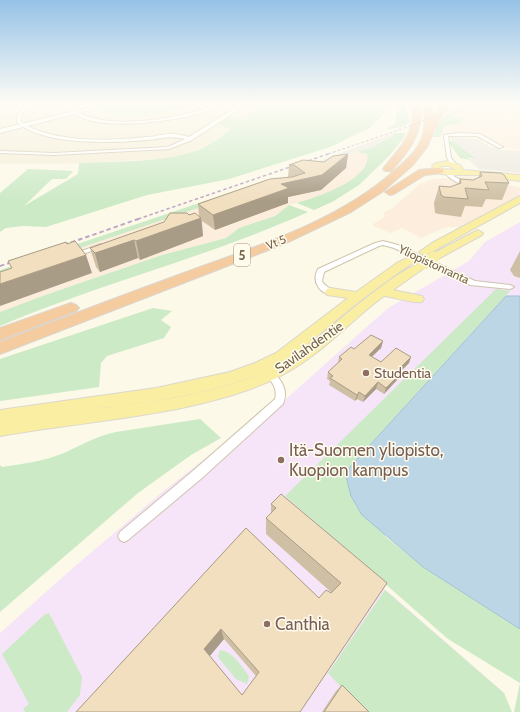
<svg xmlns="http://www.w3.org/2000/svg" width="520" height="712" font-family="Cabin,sans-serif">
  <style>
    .residential { fill: #f4edd6 }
    .commercial { fill: #fceddc }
    .industrial { fill: #ede9e1 }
    .education { fill: #f6e4f9 }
    .green { fill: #cceac6 }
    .water { fill: #bcd6e6; stroke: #a2c2d7 }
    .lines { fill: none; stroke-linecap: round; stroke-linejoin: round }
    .minor-casing { stroke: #cec4ae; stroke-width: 2 }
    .tertiary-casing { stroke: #cec4ae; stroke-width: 2 }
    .primary-casing { stroke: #dbd7d0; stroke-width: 2 }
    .motorway-casing { stroke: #dbd7d0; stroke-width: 2 }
    .minor { fill: #fff; fill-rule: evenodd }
    .tertiary { fill: #fff; fill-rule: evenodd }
    .primary { fill: #f9eea2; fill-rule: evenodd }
    .motorway { fill: #f5cba0; fill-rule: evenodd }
    .rail-far2 { stroke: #bfa5c6; stroke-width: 1; stroke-dasharray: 3 2; stroke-linecap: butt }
    .rail-far1 { stroke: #bfa5c6; stroke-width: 1.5; stroke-dasharray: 3.5 2.5; stroke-linecap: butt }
    .rail { stroke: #bfa5c6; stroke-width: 2; stroke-dasharray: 4.5 3; stroke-linecap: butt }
    .primary-bridge-casing { stroke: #dbd7d0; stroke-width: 12; stroke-linecap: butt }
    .primary-bridge { stroke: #f9eea2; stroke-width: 11 }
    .wall { fill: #cfc0a5; fill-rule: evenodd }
    .shaded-wall { fill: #a99c86 }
    .building { fill: #f1dfc0; stroke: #a99c86; fill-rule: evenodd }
    .education-dot { fill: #8d6e63; stroke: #fffcee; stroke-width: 1.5 }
    .labels { text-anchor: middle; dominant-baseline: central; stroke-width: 3; stroke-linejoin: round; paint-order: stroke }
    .far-street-label { font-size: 12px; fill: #76654c; stroke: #fffcee }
    .shield { fill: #fffcee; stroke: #9f927d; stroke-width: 1 }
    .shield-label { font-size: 13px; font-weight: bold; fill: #76654c }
    .street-label { font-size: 14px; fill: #76654c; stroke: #fffcee }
    .education-label { font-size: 14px; fill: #785e54; stroke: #fffcee; text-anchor: start }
    .near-education-label { font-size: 17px; fill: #785e54; stroke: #fffcee; text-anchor: start }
  </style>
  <rect width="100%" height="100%" fill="#fcf9e8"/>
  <path class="residential" d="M 0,103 L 26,103 L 16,117 L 18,124 L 0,129 Z
    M 30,103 L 70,103 L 69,108 L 72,111 L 22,123 L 21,117 Z
    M 202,103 L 222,103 L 180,116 L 148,121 L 109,121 L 89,117 L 80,113 L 98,109 L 115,113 L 146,115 L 176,110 Z
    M 227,103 L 242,103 L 188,138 L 129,139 L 72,137 L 42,133 L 27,127 L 76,114 L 103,122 L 149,122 L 207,110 Z
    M 248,103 L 265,103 L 244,120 L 228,118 Z
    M 217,125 L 220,125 L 231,129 L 206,146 L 178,156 L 159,159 L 59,164 L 0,164 L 0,154 L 56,156 L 166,149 L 186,143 Z
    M 23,128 L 36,134 L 68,139 L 138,140 L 155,139 L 171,136 L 176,136 L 185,140 L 174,144 L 156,148 L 62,153 L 0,151 L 0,133 Z"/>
  <path class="commercial" d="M 479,103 L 520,103 L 520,150 L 499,147 L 478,137 L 441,134 L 444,127 L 461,123 L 462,118 L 453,117 L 453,116 Z
    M 357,152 L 367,154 L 368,158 L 367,163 L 358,175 L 337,188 L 319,197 L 289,205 L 275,216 L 239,228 L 226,238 L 162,255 L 48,294 L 0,312 L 0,275 Z
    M 472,176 L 480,177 L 496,182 L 517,187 L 520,188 L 519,196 L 508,203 L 460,227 L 447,227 L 421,238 L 402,228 L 390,233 L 372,225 L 384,217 L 384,212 L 391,209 L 420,184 L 433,179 Z"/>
  <path class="industrial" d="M 394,133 L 393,136 L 378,144 L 376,146 L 322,163 L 322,160 Z
    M 451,137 L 477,139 L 490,147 L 503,150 L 520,151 L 520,173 L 479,169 L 468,159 L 474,158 L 452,140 Z"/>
  <path class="education" d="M 520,222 L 520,296 L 506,296 L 350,467 L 340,550 L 504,693 L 496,712 L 0,712 L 0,633 L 74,567 L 160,494 L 221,446 L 228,451 L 379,316 L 390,307 L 469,261 L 485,242 Z"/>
  <path class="green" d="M 94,103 L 202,103 C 190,107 178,110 166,112 C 153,115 98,119 94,103 Z
    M 265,103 L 381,103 L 386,111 L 369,129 L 356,134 L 333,146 L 229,179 L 147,195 L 46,227 L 23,226 L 6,228 L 0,232 L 0,193 L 28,169 L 73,171 L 66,179 L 52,179 L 24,206 L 78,174 L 79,163 C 116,161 160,163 195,151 C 208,147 220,137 231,129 L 220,125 L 220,122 L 228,118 L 244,120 Z
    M 394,103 L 404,103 L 410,122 L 402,127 L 385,130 L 395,124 L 397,109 Z
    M 473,103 L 479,103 L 453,115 L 453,117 L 464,119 L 461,123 L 444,126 L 440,137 L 431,137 L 435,134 L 440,118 Z
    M 394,133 L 405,133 L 405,136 L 389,156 L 359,185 L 332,202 L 314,210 L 297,203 C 315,198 373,179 367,154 L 357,152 L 376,146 L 378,144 L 393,136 Z
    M 452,140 L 475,158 L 468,158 L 469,160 L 460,158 L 449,143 Z
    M 235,191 L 201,207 L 0,275 L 0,270 Z
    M 289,205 L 308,212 C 208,257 101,283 0,326 L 0,312 L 48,294 L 162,255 L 226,238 L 239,228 L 275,216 Z
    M 496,289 L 510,291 L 350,467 L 386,537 L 423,567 L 520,629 L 520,712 L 514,712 L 520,683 L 448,639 L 285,496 Z
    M 153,308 L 172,311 L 161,320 L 171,327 L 164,338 L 107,356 L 101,363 L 99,387 L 0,401 L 0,359 Z
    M 200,419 L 221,438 L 191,455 L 138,493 L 0,612 L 0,465 L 2,467 C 23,464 44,461 64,453 C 81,445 97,436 116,432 Z
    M 385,590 L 504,693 L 512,712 L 364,712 L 328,673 Z
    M 49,613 L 82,677 L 80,695 L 67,712 L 25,712 L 23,709 L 29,704 L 2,654 L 44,615 Z
    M 220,650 C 234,652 241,666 249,676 L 247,684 L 236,679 L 218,657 Z"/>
  <path class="water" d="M 506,296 L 520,296 L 520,629 L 423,567 L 362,515 L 351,496 L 346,476 L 350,467 Z"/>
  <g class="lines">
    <defs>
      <path id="minor" d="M 26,103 L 30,103 L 21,116 L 21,122 C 52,143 110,141 147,137 C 156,137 165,133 174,134 C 179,134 184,136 189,137 L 242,103 L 246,103 L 232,114 L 192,140 L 169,149 L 54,155 L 0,153 L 0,151 L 54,153 L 168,147 L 185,139 C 169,135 162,139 146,140 C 112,143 43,146 17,122 L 17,116 Z
        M 70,103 L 74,103 L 77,112 C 114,132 184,117 222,103 L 226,103 C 198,120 115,130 85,119 C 81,118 77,115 74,113 Z
        M 459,133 L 480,134 L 503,147 L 499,148 L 477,136 L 448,136 L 451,158 L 457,165 L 452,166 L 447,158 L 444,135 Z
        M 446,172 L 450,172 L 455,177 L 470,184 C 463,188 450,179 445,173 Z
        M 383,241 L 398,245 L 475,281 L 510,285 L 514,287 L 510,289 L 470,285 L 394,248 L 383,245 L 379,246 L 324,272 L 322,281 C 325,287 331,288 335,292 L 334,294 C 320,296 311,281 318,269 L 375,243 Z
        M 101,244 L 104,246 L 103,247 L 71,258 L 68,256 Z
        M 263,362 C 267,363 269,366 272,370 C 281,380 289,390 283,404 L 202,478 L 128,540 L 124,542 L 120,540 L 118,536 L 120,532 L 194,470 L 275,399 C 279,384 265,376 258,365 L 260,363 Z"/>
      <path id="tertiary" d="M 92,107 L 94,109 L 0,133 L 0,129 Z"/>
      <path id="primary" d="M 448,161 L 460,165 L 464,170 L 520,175 L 520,181 L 478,175 L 448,175 L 436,173 L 432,166 L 436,163 ZM 442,166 L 449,166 L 456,170 L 442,169 L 441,167 Z
        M 520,196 L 520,203 L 428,254 L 424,255 L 419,252 L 432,243 Z
        M 478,230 L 483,233 L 482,235 L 438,259 L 430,259 L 429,257 L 430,255 Z
        M 413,255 L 417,256 L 418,258 L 417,260 C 390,278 364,297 339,318 C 320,333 302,351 281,363 C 224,395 148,402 84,410 C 142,403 205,397 259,374 C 282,364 302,350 321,335 C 337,322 411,258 427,262 L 429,264 L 427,266 L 393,290 L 422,296 L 424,299 L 422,302 C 415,304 393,297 384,296 C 350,321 322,354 284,374 C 251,392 214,401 177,409 C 119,420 59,426 0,436 L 0,410 L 156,388 L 230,372 L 255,363 L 276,353 L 348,298 L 327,295 L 325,292 L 327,289 L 331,288 L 356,292 L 397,263 Z"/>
      <path id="motorway" d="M 413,103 L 420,103 C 425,130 409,152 391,171 L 385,171 L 383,169 C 402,144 414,138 413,103 Z
        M 424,103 L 431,103 L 433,116 L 443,103 L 451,103 L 442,114 L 427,147 L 413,165 L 382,192 L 351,212 L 284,244 L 0,354 L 0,342 C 58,320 115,298 173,277 C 247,249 336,224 395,170 C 403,163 412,156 418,146 C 427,131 424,119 424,103 Z
        M 439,168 L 442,169 L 444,171 L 442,173 L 425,175 L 394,194 L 390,195 L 385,192 L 419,170 Z
        M 71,303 L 76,305 L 79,308 L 76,311 L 0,340 L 0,328 Z"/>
    </defs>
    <use href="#minor" class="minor-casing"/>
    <use href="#tertiary" class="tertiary-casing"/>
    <use href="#primary" class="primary-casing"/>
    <use href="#motorway" class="motorway-casing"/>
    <use href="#minor" class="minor"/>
    <use href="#tertiary" class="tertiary"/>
    <use href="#primary" class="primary"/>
    <use href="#motorway" class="motorway"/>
    <path class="rail-far2" d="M 328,154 L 399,130 L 470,103"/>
    <path class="rail-far1" d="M 138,219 L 331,153"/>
    <path class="rail" d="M 64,245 L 141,218
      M 0,266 L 19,260"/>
    <defs>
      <path id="primary-bridge" d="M 423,264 L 434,257"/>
    </defs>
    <use href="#primary-bridge" class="primary-bridge-casing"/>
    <use href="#primary-bridge" class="primary-bridge"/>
  </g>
  <path class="wall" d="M 348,154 L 346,168 L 321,190 L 288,197 L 288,203 L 215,230 L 202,221 L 203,236 L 140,260 L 138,258 L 100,272 L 96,267 L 90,248 L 189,215 L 199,216 L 198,204 L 288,177 L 289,165 L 324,162 Z
    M 480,172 L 509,183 L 502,200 L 486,199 L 482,207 L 465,206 L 461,217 L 439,214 L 435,213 L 434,203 L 439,186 L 450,187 L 458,184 L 460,179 L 473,180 L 478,178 Z
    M 520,251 L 520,278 L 514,276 L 510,270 Z
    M 383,341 L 381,348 L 372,357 L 381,362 L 409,363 L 399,373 L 400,374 L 397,380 L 384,394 L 376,389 L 363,402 L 357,399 L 355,401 L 329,385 L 330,381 L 327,379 L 328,372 L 338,363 L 339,357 L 354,349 Z
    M 271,504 L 387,583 L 300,712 L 76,712 L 246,528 L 319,598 L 331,593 L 332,593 L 266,534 L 266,518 L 271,513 ZM 224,639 L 256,676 L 242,695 L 210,656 Z
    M 342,685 L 369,712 L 322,712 L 336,691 Z"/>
  <path class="shaded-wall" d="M 348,154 L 346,168 L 321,190 L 288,197 L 288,203 L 215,230 L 213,215 Z
    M 201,218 L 203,236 L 140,260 L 136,241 Z
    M 134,240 L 138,258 L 100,272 L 95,253 Z
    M 86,255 L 92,273 L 0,306 L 0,284 Z
    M 383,341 L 381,348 L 367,361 L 369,355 Z
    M 411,357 L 409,363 L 394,378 L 396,372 Z
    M 400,374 L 397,380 L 384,394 L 386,388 Z
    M 378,382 L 376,389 L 363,402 L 365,396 Z
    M 359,392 L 357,399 L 355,401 L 357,395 Z
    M 221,629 L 224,639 L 208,658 L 204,649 Z"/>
  <path class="building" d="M 348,154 L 322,175 L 281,184 L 289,188 L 213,215 L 198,204 L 270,179 L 292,177 L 305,173 L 294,165 L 289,165 L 303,160 L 324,162 L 333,156 Z
    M 480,172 L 501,173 L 504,175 L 509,183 L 485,182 L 489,190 L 465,188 L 468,199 L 444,197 L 441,195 L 439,186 L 450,187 L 461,183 L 460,179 L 473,180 L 482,176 Z
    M 170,213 L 187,213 L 189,215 L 195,213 L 201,218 L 136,241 L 134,240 L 95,253 L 90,248 L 164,222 Z
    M 75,241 L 86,255 L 0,284 L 0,272 L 12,268 L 8,261 L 66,242 L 67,244 Z
    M 371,335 L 383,341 L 369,355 L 381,362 L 396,348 L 411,357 L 396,372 L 400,374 L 386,388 L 378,382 L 365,396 L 359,392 L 357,395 L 330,378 L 333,376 L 328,372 L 342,359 L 339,357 L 351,347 L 354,349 Z
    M 281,494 L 387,583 L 300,712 L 76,712 L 246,528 L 319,598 L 326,590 L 331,593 L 341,583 L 266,518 L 276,508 L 271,504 ZM 221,629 L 259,672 L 242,695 L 204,649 Z
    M 342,685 L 369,712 L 324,712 Z"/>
  <linearGradient id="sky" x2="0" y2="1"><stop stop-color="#96c2e7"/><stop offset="0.51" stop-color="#fefcf5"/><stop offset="1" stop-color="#fefcf5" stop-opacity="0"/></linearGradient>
  <rect width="520" height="202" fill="url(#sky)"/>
  <g class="education-dot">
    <circle cx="366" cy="373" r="4"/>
    <circle cx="281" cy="460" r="4"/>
    <circle cx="267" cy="624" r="4"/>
  </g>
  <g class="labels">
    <g class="far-street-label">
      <text transform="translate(276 242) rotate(-22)">Vt 5</text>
      <text transform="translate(434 264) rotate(25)">Yliopistonranta</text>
    </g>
    <rect class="shield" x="234" y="244" width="16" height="22" rx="3"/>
    <g class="shield-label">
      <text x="242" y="255">5</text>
    </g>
    <g class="street-label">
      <text transform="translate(309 347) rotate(-35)">Savilahdentie</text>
    </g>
    <g class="education-label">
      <text x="374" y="373">Studentia</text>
    </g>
    <g class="near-education-label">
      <text x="289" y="450">Itä-Suomen yliopisto,<tspan x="289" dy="20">Kuopion kampus</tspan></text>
      <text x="275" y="624">Canthia</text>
    </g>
  </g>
</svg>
